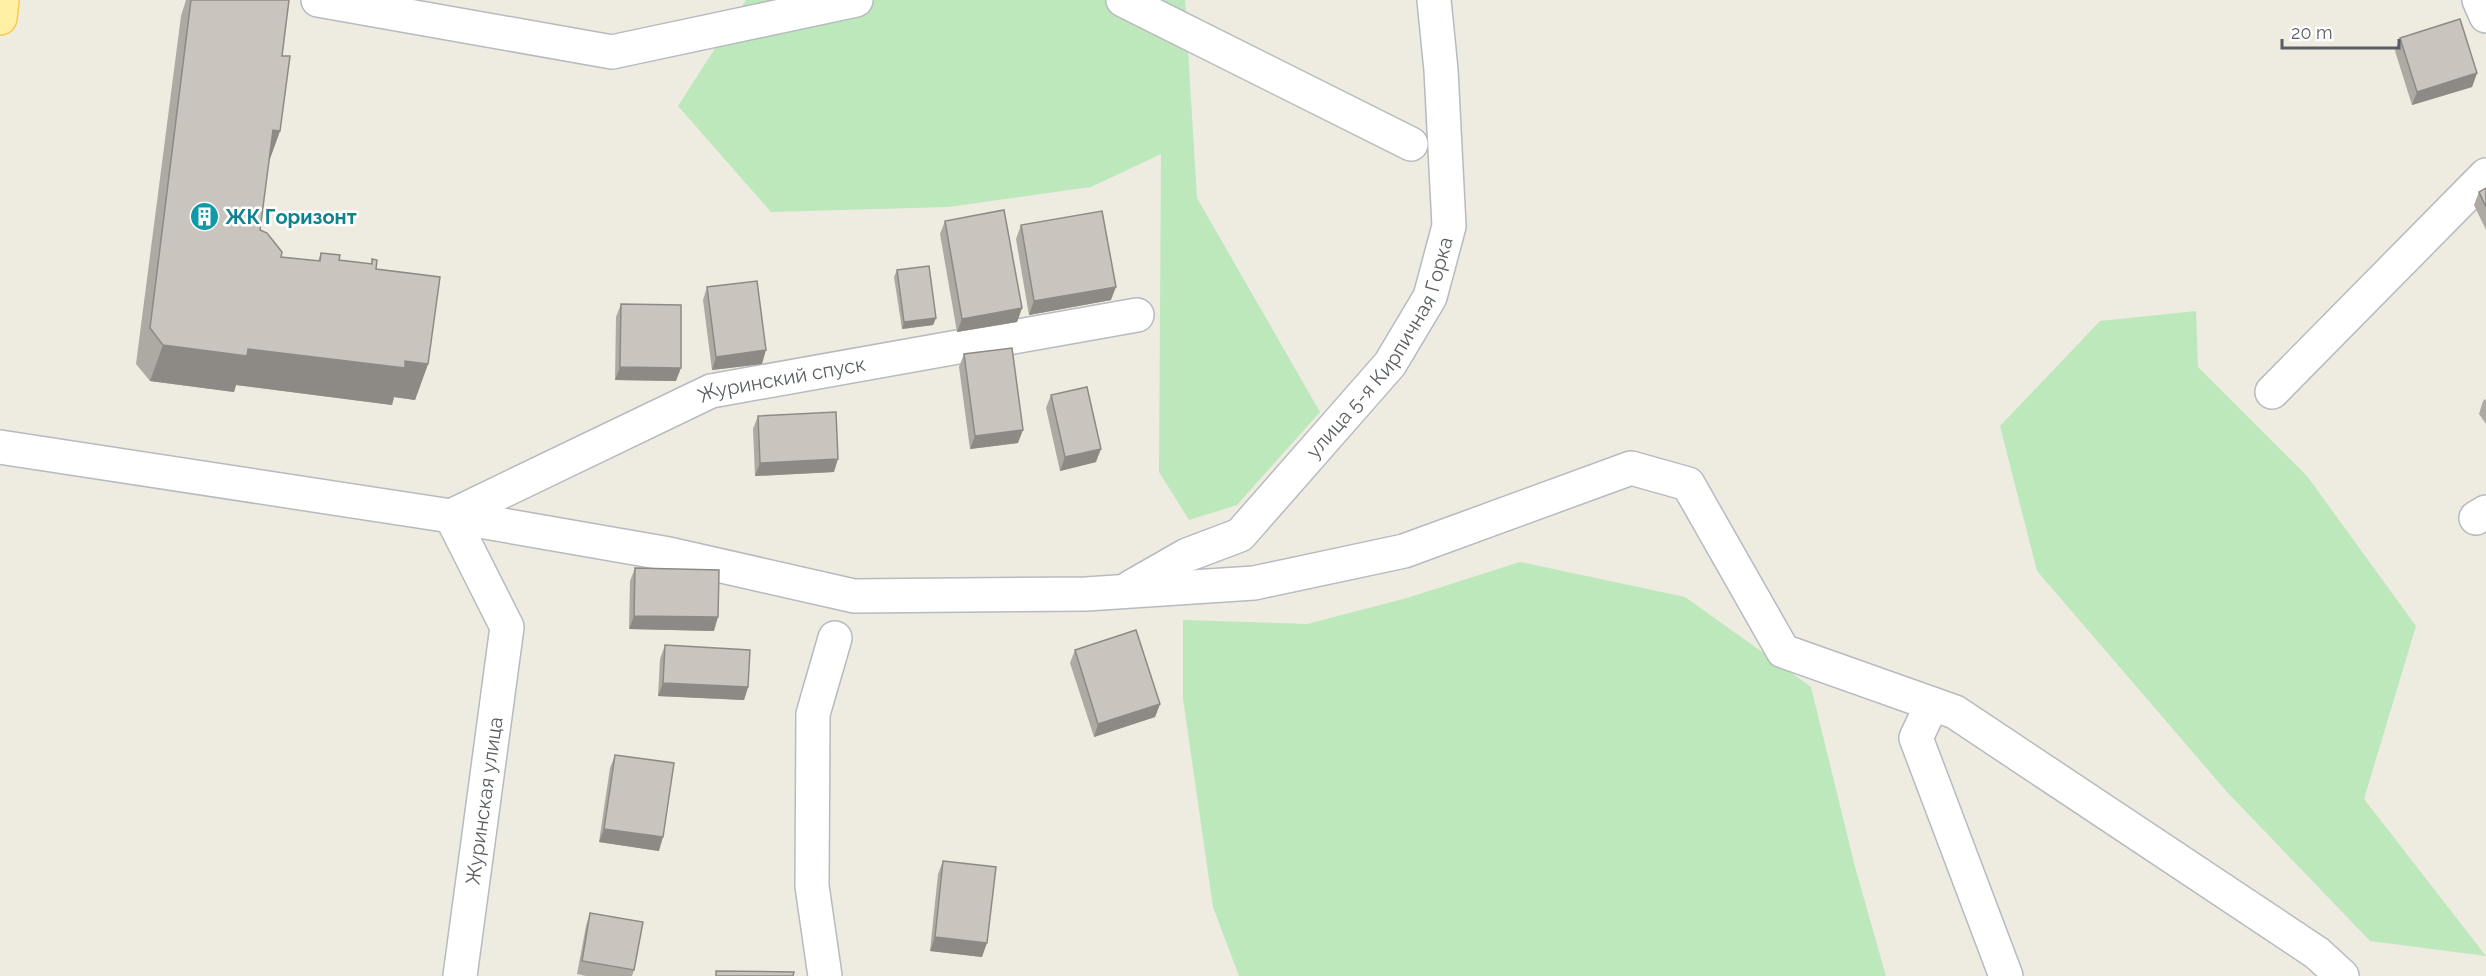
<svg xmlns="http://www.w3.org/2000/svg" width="2486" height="976" font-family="Raleway,sans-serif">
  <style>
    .green { fill: #bce8bb }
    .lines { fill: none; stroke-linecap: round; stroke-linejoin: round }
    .minor-casing { stroke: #b7babf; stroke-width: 36 }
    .major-casing { stroke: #fcc94c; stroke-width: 36 }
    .minor { stroke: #fff; stroke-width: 33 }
    .major { stroke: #fff0a5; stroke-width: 33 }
    .wall { fill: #ada9a3 }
    .shaded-wall { fill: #8d8a85 }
    .building { fill: #c9c5be; stroke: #8d8a85; stroke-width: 1.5 }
    .labels { text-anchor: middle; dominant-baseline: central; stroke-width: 5; stroke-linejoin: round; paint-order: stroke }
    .culture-label { font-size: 20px; font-weight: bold; fill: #0d838f; stroke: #fff; text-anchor: start }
    .street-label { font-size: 20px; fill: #5a5e63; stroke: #fff }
  </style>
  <rect width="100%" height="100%" fill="#eeebe1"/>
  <path class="green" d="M 746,0 L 1185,0 L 1197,198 L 1320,412 L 1237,505 L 1189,520 L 1159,472 L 1161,154 L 1091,187 L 948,207 L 771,212 L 678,106 Z
    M 2196,311 L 2198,367 L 2307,476 L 2416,626 L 2364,799 L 2486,956 L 2370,941 L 2227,792 L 2037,571 L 2000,426 L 2100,321 Z
    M 1520,562 L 1685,597 L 1811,687 L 1855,867 L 1886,976 L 1239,976 L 1213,907 L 1183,699 L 1183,620 L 1307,624 L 1407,598 Z"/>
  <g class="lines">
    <defs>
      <g id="minor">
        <path d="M 318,0 L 612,52 L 856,0"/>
        <path d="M 1123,0 L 1411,144"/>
        <path d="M 2479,0 L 2486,16"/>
        <path d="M 2272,392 L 2486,175"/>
        <path d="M 0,447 L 451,516 L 507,627 L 460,976"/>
        <path d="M 451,516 L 669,554 L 854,596 L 1086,594 L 1254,583 L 1404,551 L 1631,468 L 1688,484 L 1783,651 L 1955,712 L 2317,953 L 2342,976"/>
        <path id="s1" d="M 451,516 L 711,391 L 1137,315"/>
        <path d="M 2476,518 L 2486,512"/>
        <path id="s2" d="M 1131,587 L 1187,555 L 1240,535 L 1390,364 L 1430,297 L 1449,226 L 1441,70 L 1434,0"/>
        <path d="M 1932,704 L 1916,738 L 2006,976"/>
        <path d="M 825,976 L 812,886 L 813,714 L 835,638"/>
      </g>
      <path id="major" d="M 0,18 L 2,0"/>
    </defs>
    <use href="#minor" class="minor-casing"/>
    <use href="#major" class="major-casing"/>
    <use href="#minor" class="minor"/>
    <use href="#major" class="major"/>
  </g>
  <path class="wall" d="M 186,0 L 289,0 L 282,56 L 280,131 L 268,164 L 260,230 L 281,257 L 318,261 L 321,253 L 339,260 L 371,264 L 372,259 L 376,269 L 428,364 L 415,400 L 394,397 L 392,405 L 236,385 L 234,392 L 150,381 L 136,364 L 181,16 Z
    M 2400,38 L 2477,73 L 2472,87 L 2412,105 L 2395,51 Z
    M 2486,188 L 2486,230 L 2474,205 L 2479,192 Z
    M 945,221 L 1022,308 L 1017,322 L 957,332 L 940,234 Z
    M 1021,225 L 1111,300 L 1029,315 L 1016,239 Z
    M 897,270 L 936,318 L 933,325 L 902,329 L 894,277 Z
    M 707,287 L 762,364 L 712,370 L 703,300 Z
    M 621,304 L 676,381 L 615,380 L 616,317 Z
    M 964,354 L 1018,443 L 970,449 L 959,367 Z
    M 1051,395 L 1096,462 L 1060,471 L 1046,408 Z
    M 2486,399 L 2486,424 L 2479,414 L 2483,401 Z
    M 758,416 L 834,472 L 755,476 L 753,429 Z
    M 635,568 L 714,631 L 629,629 L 630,581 Z
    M 665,645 L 748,687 L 744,700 L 658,696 L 660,659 Z
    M 1075,650 L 1160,704 L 1155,717 L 1094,737 L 1070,663 Z
    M 615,755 L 659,851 L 599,842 L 610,768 Z
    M 943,861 L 982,957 L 930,951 L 938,874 Z
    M 590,913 L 634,970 L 632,976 L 586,976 L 577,974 L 586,926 Z"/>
  <path class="shaded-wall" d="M 2477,73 L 2472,87 L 2412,105 L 2417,92 Z
    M 273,130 L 280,131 L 267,167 Z
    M 1116,287 L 1111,300 L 1029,315 L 1034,301 Z
    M 1022,308 L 1017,322 L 957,332 L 962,319 Z
    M 936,318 L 933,325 L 902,329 L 904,322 Z
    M 163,345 L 248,349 L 405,361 L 428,364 L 415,400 L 394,397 L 392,405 L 236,385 L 234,392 L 150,381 Z
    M 766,350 L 762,364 L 712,370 L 716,357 Z
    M 620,367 L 681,368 L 676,381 L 615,380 Z
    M 1023,430 L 1018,443 L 970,449 L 975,436 Z
    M 1101,449 L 1096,462 L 1060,471 L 1065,457 Z
    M 838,459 L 834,472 L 755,476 L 760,463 Z
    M 634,616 L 718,617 L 714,631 L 629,629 Z
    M 663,683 L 748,687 L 744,700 L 658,696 Z
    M 1160,704 L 1155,717 L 1094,737 L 1098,724 Z
    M 604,829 L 663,837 L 659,851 L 599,842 Z
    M 935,937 L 987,943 L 982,957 L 930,951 Z"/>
  <path class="building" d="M 191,0 L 289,0 L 282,56 L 290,56 L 280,131 L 273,130 L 260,230 L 267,233 L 282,252 L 281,257 L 320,261 L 321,253 L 340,255 L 339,260 L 372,264 L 372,259 L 377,260 L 376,269 L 440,277 L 428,364 L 405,361 L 405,368 L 248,349 L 247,356 L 163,345 L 150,328 Z
    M 2460,19 L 2477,73 L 2417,92 L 2400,38 Z
    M 2486,188 L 2486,207 L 2479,192 Z
    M 1004,210 L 1022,308 L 962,319 L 945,221 Z
    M 1102,211 L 1116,287 L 1034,301 L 1021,225 Z
    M 929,266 L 936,318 L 904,322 L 897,270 Z
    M 757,281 L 766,350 L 716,357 L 707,287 Z
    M 621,304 L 681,305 L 681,368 L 620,367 Z
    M 1012,348 L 1023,430 L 975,436 L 964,354 Z
    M 1087,387 L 1101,449 L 1065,457 L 1051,395 Z
    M 836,412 L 838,459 L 760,463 L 758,416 Z
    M 635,568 L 719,570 L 718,617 L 634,616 Z
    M 1136,630 L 1160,704 L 1098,724 L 1075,650 Z
    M 665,645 L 750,650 L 748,687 L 663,683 Z
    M 615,755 L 674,763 L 663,837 L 604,829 Z
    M 943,861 L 996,867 L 987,943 L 935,937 Z
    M 590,913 L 643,922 L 634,970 L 582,961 Z
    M 716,971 L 794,972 L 793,976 L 716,976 Z"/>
  <defs>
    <symbol id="building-disc" viewBox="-11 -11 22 22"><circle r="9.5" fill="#0f9aa8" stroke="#fff"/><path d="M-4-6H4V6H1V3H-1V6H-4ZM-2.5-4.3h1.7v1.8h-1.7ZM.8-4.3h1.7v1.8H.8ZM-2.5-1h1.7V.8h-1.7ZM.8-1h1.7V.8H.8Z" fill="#fff"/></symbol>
  </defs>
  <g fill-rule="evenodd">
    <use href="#building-disc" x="188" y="200" width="33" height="33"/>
  </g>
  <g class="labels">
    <g class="culture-label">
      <text x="225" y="217">ЖК Горизонт</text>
    </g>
    <g class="street-label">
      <text stroke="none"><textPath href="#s2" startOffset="358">улица 5-я Кирпичная Горка</textPath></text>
      <text stroke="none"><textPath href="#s1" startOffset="360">Журинский спуск</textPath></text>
      <text transform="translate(484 801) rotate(-82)">Журинская улица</text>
    </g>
  </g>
  <path d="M2282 39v9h117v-9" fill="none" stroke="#5a5e63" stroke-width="3"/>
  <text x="2291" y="39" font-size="18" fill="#5a5e63" stroke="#ffffff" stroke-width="4.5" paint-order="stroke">20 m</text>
</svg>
